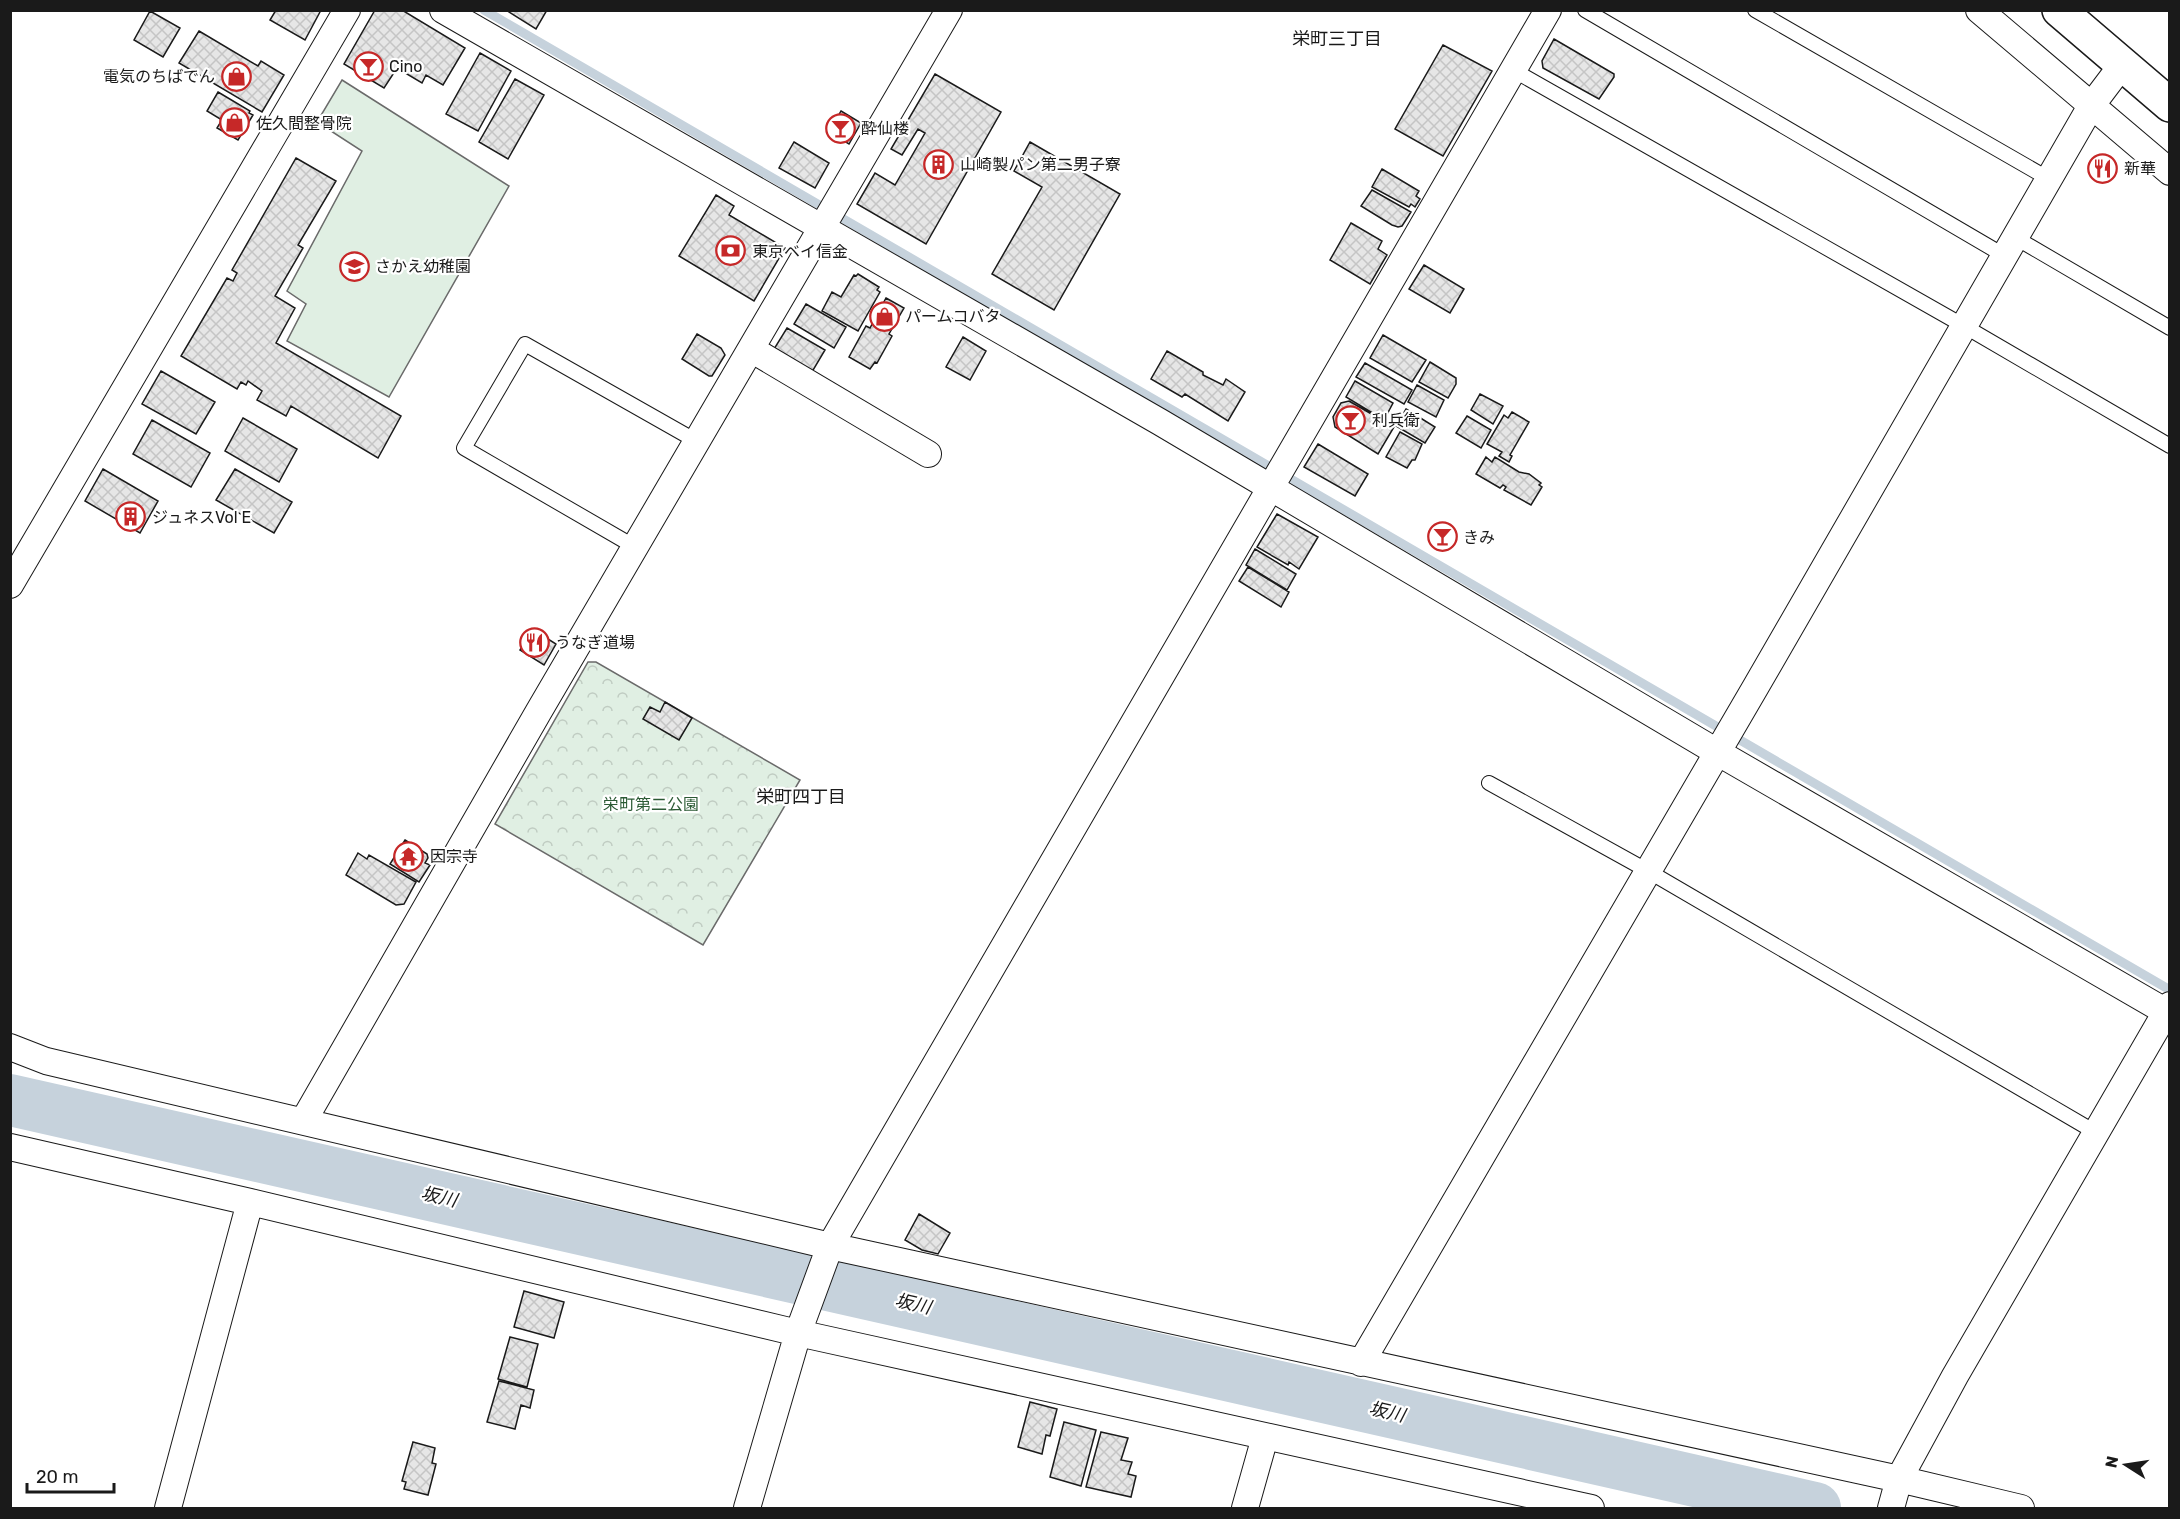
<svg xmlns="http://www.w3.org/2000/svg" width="2180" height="1519" font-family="Rubik,'Noto Sans JP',sans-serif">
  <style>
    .park { fill: url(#park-crowns); stroke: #6a6a6a; stroke-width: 1.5 }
    .pitch { fill: #e0efe3; stroke: #6a6a6a; stroke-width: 1.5 }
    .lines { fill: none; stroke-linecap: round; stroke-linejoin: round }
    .stream { stroke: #c6d2dc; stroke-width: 9 }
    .river { stroke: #c6d2dc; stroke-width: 52 }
    .building { fill: url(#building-cross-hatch); stroke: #1a1a1a; stroke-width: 1.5 }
    .lane-casing { stroke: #1a1a1a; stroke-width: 16 }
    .street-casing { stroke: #1a1a1a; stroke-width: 28 }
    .secondary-casing { stroke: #1a1a1a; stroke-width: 36 }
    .lane { stroke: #fff; stroke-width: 14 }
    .street { stroke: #fff; stroke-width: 26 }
    .secondary { stroke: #fff; stroke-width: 33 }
    .labels { text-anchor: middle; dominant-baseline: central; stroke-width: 4.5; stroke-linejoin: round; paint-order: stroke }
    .poi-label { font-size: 16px; fill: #1a1a1a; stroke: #fff; text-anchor: start }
    .park-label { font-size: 16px; fill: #2b5a34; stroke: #fff }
    .neighbourhood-label { font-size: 18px; fill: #1a1a1a; stroke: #fff }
    .water-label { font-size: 18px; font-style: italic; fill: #1a1a1a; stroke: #fff }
  </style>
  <defs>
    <pattern id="park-crowns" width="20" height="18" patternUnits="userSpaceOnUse" patternTransform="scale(1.5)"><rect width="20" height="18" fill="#e0efe3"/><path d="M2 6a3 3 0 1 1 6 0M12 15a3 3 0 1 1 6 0" fill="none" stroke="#c0ccc2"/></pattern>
    <pattern id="building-cross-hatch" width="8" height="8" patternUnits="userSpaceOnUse" patternTransform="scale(1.5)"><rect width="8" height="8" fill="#e6e6e6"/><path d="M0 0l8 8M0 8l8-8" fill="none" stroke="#c5c5c5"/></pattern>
  </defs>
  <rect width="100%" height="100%" fill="#fff"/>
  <path class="park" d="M 588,662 L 596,662 L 800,780 L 703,945 L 495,824 Z"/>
  <path class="pitch" d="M 342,80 L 509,186 L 389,397 L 287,341 L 306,304 L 287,291 L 362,151 L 317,122 Z"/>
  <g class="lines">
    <path class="stream" d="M 484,10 L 2170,990"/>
    <path class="river" d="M 10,1100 L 1815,1508"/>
  </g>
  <path class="building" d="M 276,10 L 321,10 L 305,40 L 270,20 Z
    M 375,10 L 402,10 L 465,48 L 443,85 L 426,75 L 422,83 L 397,68 L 384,88 L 344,64 Z
    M 506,10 L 547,10 L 536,29 Z
    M 150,11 L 180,28 L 163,57 L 134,40 Z
    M 199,31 L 258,66 L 261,61 L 284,75 L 262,112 L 179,63 Z
    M 1554,39 L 1614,74 L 1614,77 L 1599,99 L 1543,68 L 1542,61 Z
    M 1443,45 L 1492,71 L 1443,156 L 1395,129 Z
    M 480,53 L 511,71 L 478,131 L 446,114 Z
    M 935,74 L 1001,112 L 926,244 L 857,204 L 875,173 L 895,185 L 925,133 L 918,129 L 902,155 L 891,149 Z
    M 515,79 L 544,95 L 508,159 L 479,142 Z
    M 218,92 L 250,111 L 249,113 L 253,115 L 238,140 L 217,128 L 222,120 L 207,111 Z
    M 841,111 L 861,123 L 849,144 L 829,132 Z
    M 794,142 L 829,163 L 815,188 L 779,168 Z
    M 1030,142 L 1120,194 L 1054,310 L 992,274 L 1042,187 L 1014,171 Z
    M 296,158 L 336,181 L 298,245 L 303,248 L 275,296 L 295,308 L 276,343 L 401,416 L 378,458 L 291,406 L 286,416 L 257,400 L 262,391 L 248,381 L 246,385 L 241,382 L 237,389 L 181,356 L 227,278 L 233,281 L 237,273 L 232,270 Z
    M 1382,169 L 1419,191 L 1416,196 L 1420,199 L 1415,207 L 1411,204 L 1409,207 L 1372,187 Z
    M 1372,190 L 1411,212 L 1402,226 L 1398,227 L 1392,225 L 1361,206 Z
    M 716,195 L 734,206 L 729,215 L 785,248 L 754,301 L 679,256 Z
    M 1351,223 L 1382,241 L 1378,249 L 1387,255 L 1370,284 L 1330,260 Z
    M 1424,265 L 1464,289 L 1450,313 L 1409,289 Z
    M 858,274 L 879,287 L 877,290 L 880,292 L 858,331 L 822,311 L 832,292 L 841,297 L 854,275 L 856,276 Z
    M 886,298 L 904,308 L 889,334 L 892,336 L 877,363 L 875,362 L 870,369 L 849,357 L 866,326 L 870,328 Z
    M 806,304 L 846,327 L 834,348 L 794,324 Z
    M 787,328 L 825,350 L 809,377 L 774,349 Z
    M 697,334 L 721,348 L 725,355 L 712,376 L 709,376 L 682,359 Z
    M 1383,335 L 1426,360 L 1412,382 L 1370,358 Z
    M 963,337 L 986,351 L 970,380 L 946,367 Z
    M 1167,351 L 1203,372 L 1203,375 L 1223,385 L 1226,379 L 1245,392 L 1228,421 L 1185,394 L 1182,397 L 1151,379 Z
    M 1430,362 L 1456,378 L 1456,384 L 1448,398 L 1419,382 Z
    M 1365,363 L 1412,390 L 1404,404 L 1356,377 Z
    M 161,371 L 215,402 L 196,434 L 142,404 Z
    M 1355,381 L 1393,403 L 1384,420 L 1346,397 Z
    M 1417,385 L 1444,400 L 1436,417 L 1408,402 Z
    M 1480,394 L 1503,406 L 1493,424 L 1471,410 Z
    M 1349,401 L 1394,427 L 1378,454 L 1335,427 L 1333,417 L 1341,403 Z
    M 1406,409 L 1435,427 L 1425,443 L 1396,426 Z
    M 1512,412 L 1529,422 L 1510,455 L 1512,456 L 1509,462 L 1499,456 L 1502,452 L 1487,444 L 1504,415 L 1508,418 Z
    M 1467,416 L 1491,430 L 1481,448 L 1456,433 Z
    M 243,418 L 297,449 L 279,482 L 225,451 Z
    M 152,420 L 210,453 L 191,487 L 133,454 Z
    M 1400,432 L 1422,444 L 1415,460 L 1412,460 L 1407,468 L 1386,457 Z
    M 1318,444 L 1368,474 L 1355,496 L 1304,467 Z
    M 1486,457 L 1492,462 L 1495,457 L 1519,472 L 1529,474 L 1541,483 L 1539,485 L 1542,487 L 1531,505 L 1504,490 L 1506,487 L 1503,485 L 1500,488 L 1476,474 Z
    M 103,469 L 158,501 L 140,533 L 85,501 Z
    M 235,469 L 292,502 L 274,533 L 216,500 Z
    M 1277,514 L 1318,537 L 1299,569 L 1289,562 L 1288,565 L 1257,547 Z
    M 1255,549 L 1296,574 L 1287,590 L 1246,565 Z
    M 1248,567 L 1289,592 L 1281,607 L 1239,581 Z
    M 532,629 L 556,644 L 544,665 L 520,650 Z
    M 665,702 L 692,718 L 679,740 L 643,719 L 650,707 L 660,712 Z
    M 405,840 L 427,854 L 428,858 L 425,863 L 430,865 L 419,882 L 390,864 Z
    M 358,853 L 367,859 L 369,855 L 416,882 L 404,904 L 396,905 L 346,875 Z
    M 919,1214 L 950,1233 L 938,1254 L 922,1250 L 905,1240 Z
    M 524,1291 L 564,1302 L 554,1338 L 514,1327 Z
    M 510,1337 L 538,1344 L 527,1387 L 498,1379 Z
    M 499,1381 L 534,1390 L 530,1408 L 521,1405 L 515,1429 L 487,1422 Z
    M 1030,1402 L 1057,1409 L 1050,1436 L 1046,1435 L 1042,1454 L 1018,1447 Z
    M 1064,1422 L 1096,1430 L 1081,1486 L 1050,1477 Z
    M 1101,1432 L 1128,1438 L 1121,1460 L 1132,1462 L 1128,1474 L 1136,1476 L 1131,1497 L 1086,1487 Z
    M 413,1442 L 435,1448 L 432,1463 L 436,1464 L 428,1495 L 404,1489 L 406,1482 L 402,1481 Z"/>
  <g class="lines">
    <defs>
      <path id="lane" d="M 1585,10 L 2005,256
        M 1755,10 L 2049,179
        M 1513,70 L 1964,326 L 2170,446
        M 2016,238 L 2170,328
        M 635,547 L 464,448 L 525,344 L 698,442
        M 1489,783 L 1648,871 L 2095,1132"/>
      <path id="street" d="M 443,10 L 1160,422 L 1717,752 L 2170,1014
        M 1979,10 L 2170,172
        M 751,349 L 928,454
        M 10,585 L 347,10
        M 10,1047 L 46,1061 L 830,1246 L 1899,1479 L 2021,1508
        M 304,1120 L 539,711 L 949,10
        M 10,1147 L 250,1202 L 798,1333 L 1591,1508
        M 1361,1363 L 1755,688 L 2091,106 L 2122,65
        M 168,1508 L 250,1202
        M 747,1508 L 798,1333 L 830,1246 L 1548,10
        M 1245,1508 L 1265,1437
        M 1891,1508 L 1899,1479 L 1955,1376 L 2170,1005"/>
      <path id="secondary" d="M 2059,10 L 2170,105"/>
    </defs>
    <use href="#lane" class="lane-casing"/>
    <use href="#street" class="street-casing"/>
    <use href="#secondary" class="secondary-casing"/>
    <use href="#lane" class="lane"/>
    <use href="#street" class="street"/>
    <use href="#secondary" class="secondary"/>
  </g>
  <defs>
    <symbol id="bar-ring" viewBox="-11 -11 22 22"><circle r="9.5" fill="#fff" stroke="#c62828" stroke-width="1.5"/><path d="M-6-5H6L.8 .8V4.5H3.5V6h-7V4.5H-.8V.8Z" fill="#c62828"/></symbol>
    <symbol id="shop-ring" viewBox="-11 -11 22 22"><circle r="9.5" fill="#fff" stroke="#c62828" stroke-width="1.5"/><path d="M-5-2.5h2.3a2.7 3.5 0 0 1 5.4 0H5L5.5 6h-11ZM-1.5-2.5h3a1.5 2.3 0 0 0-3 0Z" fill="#c62828"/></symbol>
    <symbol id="building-ring" viewBox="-11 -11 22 22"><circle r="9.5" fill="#fff" stroke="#c62828" stroke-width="1.5"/><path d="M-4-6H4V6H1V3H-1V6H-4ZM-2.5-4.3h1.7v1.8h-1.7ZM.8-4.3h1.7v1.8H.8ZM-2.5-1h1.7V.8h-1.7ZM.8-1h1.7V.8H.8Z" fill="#c62828"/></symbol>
    <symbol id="restaurant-ring" viewBox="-11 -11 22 22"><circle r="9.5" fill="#fff" stroke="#c62828" stroke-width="1.5"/><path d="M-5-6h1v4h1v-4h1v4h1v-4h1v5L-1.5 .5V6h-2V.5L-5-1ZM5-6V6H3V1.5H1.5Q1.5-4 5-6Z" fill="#c62828"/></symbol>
    <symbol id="bank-ring" viewBox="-11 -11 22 22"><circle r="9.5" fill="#fff" stroke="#c62828" stroke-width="1.5"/><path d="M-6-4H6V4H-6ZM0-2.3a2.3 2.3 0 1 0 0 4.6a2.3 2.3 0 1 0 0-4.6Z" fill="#c62828"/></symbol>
    <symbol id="school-ring" viewBox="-11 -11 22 22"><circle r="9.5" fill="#fff" stroke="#c62828" stroke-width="1.5"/><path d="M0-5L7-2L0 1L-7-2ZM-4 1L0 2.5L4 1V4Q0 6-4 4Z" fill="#c62828"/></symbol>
    <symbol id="temple-ring" viewBox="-11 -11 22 22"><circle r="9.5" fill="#fff" stroke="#c62828" stroke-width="1.5"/><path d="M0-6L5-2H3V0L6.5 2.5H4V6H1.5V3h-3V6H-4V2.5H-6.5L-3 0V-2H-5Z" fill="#c62828"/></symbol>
  </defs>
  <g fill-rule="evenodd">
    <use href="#bar-ring" x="352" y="50" width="33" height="33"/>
    <use href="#shop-ring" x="220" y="60" width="33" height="33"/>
    <use href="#shop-ring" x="218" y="106" width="33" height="33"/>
    <use href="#bar-ring" x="824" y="112" width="33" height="33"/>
    <use href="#building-ring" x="922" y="148" width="33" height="33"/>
    <use href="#restaurant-ring" x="2086" y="152" width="33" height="33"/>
    <use href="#bank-ring" x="714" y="234" width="33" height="33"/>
    <use href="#school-ring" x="338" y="250" width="33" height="33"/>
    <use href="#shop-ring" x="868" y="300" width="33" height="33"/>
    <use href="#bar-ring" x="1334" y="404" width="33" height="33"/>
    <use href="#building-ring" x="114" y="500" width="33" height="33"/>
    <use href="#bar-ring" x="1426" y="520" width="33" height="33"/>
    <use href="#restaurant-ring" x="518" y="626" width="33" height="33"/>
    <use href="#temple-ring" x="392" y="840" width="33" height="33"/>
  </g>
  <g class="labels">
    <g class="poi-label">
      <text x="389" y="66">Cino</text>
      <text x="215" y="76" text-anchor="end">電気のちばでん</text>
      <text x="256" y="123">佐久間整骨院</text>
      <text x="861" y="128">酔仙楼</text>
      <text x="960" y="164">山崎製パン第二男子寮</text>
      <text x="2124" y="168">新華</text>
      <text x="752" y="251">東京ベイ信金</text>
      <text x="375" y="266">さかえ幼稚園</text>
      <text x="905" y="316">パームコバタ</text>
      <text x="1372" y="420">利兵衛</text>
      <text x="152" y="517">ジュネスVol E</text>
      <text x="1463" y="537">きみ</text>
      <text x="555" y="642">うなぎ道場</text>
      <text x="430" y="856">因宗寺</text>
    </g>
    <g class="park-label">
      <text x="651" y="804">栄町第二公園</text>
    </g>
    <g class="neighbourhood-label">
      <text x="1337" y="39">栄町三丁目</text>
      <text x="801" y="797">栄町四丁目</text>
    </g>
    <g class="water-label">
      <text transform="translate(439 1197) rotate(13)">坂川</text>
      <text transform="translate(913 1304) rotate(13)">坂川</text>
      <text transform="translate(1387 1412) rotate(13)">坂川</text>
    </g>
  </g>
  <rect width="2180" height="1519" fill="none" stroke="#1a1a1a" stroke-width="24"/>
  <g transform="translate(2126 1465) rotate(282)" stroke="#ffffff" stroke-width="4.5" paint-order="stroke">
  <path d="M0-4.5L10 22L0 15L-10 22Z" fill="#1a1a1a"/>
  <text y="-9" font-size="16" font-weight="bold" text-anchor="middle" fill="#1a1a1a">N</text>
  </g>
  <path d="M27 1483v9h87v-9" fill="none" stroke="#1a1a1a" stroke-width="3"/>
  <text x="36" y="1483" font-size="18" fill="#1a1a1a" stroke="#ffffff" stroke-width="4.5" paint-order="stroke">20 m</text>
</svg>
